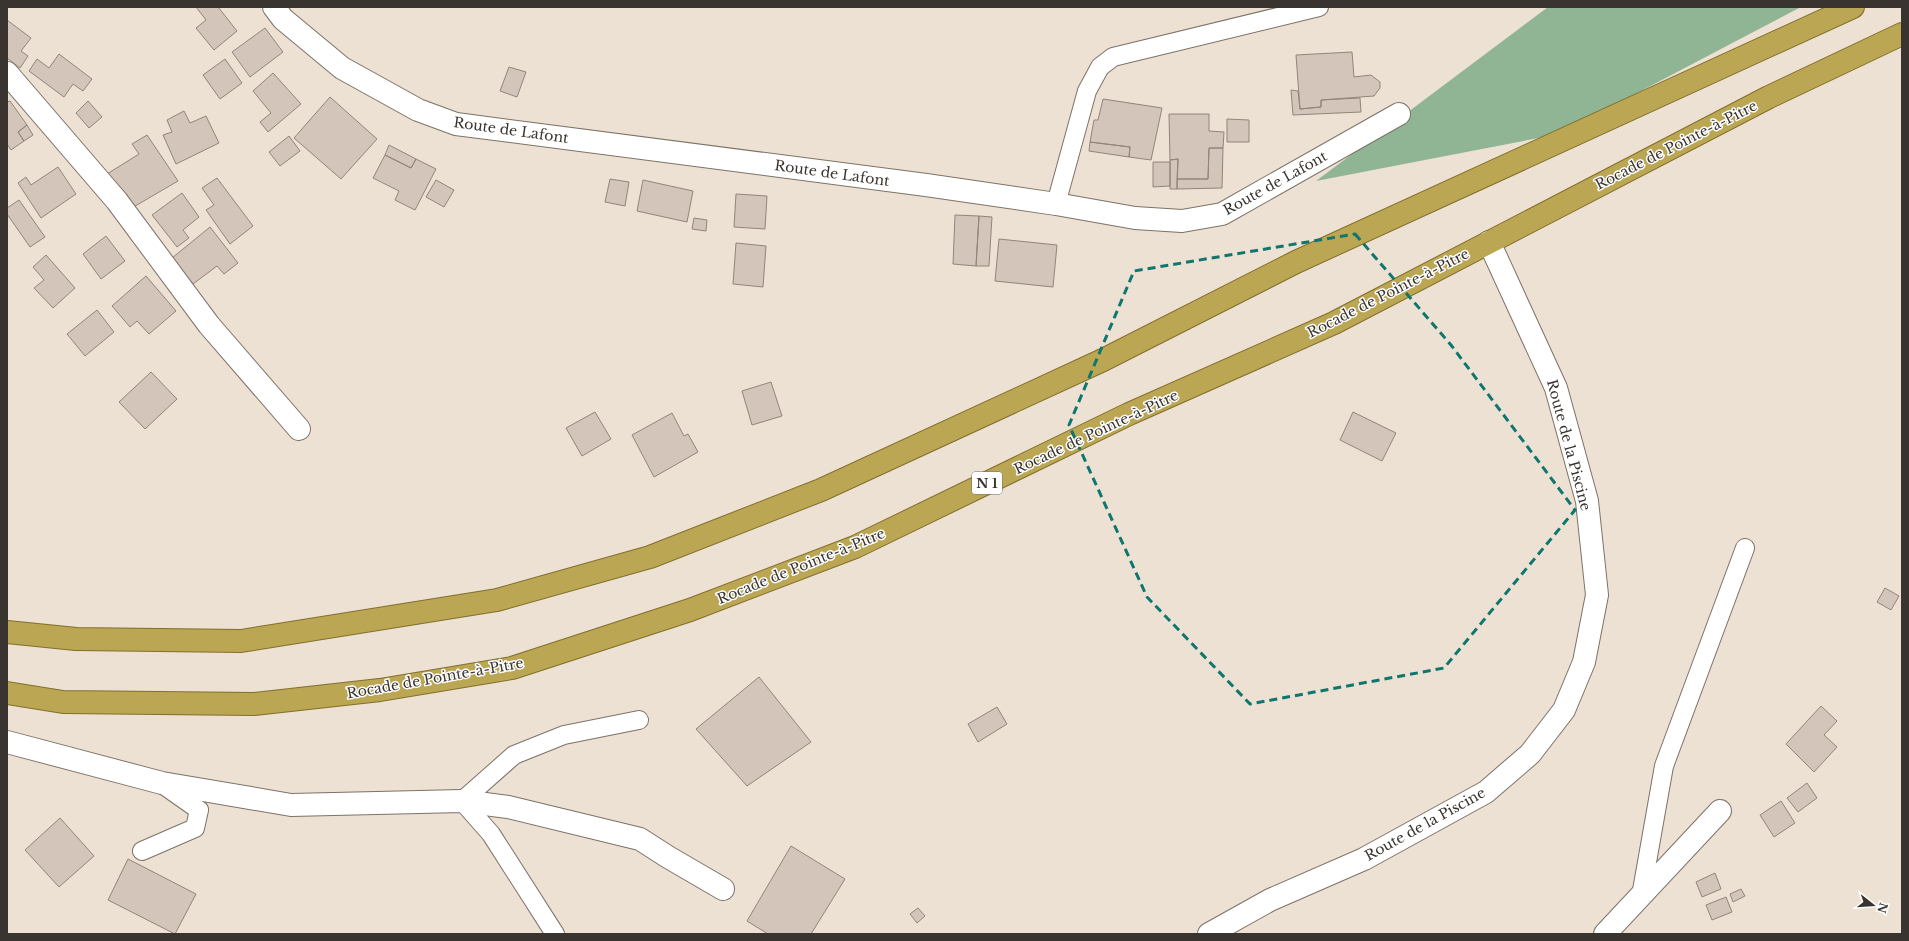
<svg xmlns="http://www.w3.org/2000/svg" width="1909" height="941" font-family="'Libre Baskerville',serif">
  <style>
    .forest { fill: #90b594 }
    .building { fill: #d4c5bb; stroke: #92847b }
    .lines { fill: none; stroke-linecap: round; stroke-linejoin: round }
    .service-casing { stroke: #7d7267; stroke-width: 20 }
    .minor-casing { stroke: #7d7267; stroke-width: 24 }
    .trunk-casing { stroke: #826f2a; stroke-width: 24 }
    .service { stroke: #fff; stroke-width: 18 }
    .minor { stroke: #fff; stroke-width: 22 }
    .trunk { stroke: #bba653; stroke-width: 22 }
    .marked { fill: none; stroke: #0f766e; stroke-width: 3; stroke-dasharray: 8 5; stroke-linejoin: round }
    .labels { text-anchor: middle; dominant-baseline: central; stroke-width: 3; stroke-linejoin: round; paint-order: stroke }
    .shield { fill: #fff; stroke: #74716d; stroke-width: 1 }
    .shield-label { font-size: 13px; font-weight: bold; fill: #39342f }
    .street-label { font-size: 14px; fill: #39342f; stroke: #fff }
  </style>
  <rect width="100%" height="100%" fill="#ede1d4"/>
  <path class="forest" d="M 1548,7 L 1801,7 L 1559,134 L 1316,181 Z"/>
  <path class="building" d="M 196,7 L 218,7 L 237,31 L 214,50 L 196,28 L 206,20 Z
    M 7,20 L 31,38 L 21,51 L 28,56 L 20,68 L 7,58 Z
    M 265,28 L 283,52 L 250,77 L 232,52 Z
    M 1352,52 L 1354,77 L 1371,75 L 1380,82 L 1380,88 L 1374,96 L 1321,100 L 1321,107 L 1300,109 L 1296,55 Z
    M 59,54 L 92,79 L 83,91 L 73,84 L 64,97 L 29,71 L 37,59 L 49,68 Z
    M 225,59 L 242,83 L 220,99 L 203,75 Z
    M 509,67 L 526,72 L 517,97 L 500,91 Z
    M 273,73 L 301,104 L 268,132 L 260,122 L 271,113 L 253,91 Z
    M 1291,90 L 1298,91 L 1300,109 L 1321,107 L 1321,100 L 1360,98 L 1361,112 L 1293,115 Z
    M 330,97 L 377,139 L 341,179 L 294,138 Z
    M 1103,99 L 1162,108 L 1151,160 L 1129,157 L 1130,147 L 1090,142 L 1094,120 L 1098,120 Z
    M 10,101 L 27,125 L 18,132 L 24,141 L 11,150 L 7,144 L 7,102 Z
    M 88,101 L 102,117 L 89,128 L 76,113 Z
    M 184,111 L 190,123 L 206,116 L 219,143 L 176,164 L 163,135 L 172,132 L 167,120 Z
    M 1169,114 L 1209,114 L 1209,131 L 1224,132 L 1223,148 L 1209,148 L 1208,179 L 1177,179 L 1178,159 L 1170,160 Z
    M 1227,119 L 1249,120 L 1249,142 L 1227,142 Z
    M 27,125 L 33,135 L 24,141 L 18,132 Z
    M 147,135 L 178,181 L 130,209 L 107,174 L 139,154 L 132,144 Z
    M 289,136 L 300,151 L 280,166 L 269,152 Z
    M 1090,142 L 1130,147 L 1129,157 L 1089,151 Z
    M 389,145 L 416,159 L 411,168 L 385,155 Z
    M 1209,148 L 1223,148 L 1222,188 L 1177,189 L 1177,179 L 1208,179 Z
    M 385,155 L 411,168 L 416,159 L 436,169 L 415,210 L 395,200 L 399,191 L 373,178 Z
    M 1178,159 L 1177,189 L 1170,189 L 1170,160 Z
    M 1153,162 L 1170,162 L 1170,186 L 1153,187 Z
    M 58,167 L 76,194 L 41,218 L 18,183 L 26,177 L 31,185 Z
    M 217,178 L 253,226 L 230,244 L 206,210 L 214,205 L 202,188 Z
    M 610,179 L 629,182 L 625,206 L 605,202 Z
    M 436,180 L 454,190 L 444,207 L 426,197 Z
    M 643,180 L 693,191 L 687,222 L 637,211 Z
    M 182,193 L 199,217 L 183,230 L 189,238 L 177,247 L 152,215 Z
    M 736,194 L 767,196 L 765,229 L 734,227 Z
    M 19,200 L 45,237 L 30,247 L 7,214 L 7,208 Z
    M 955,215 L 979,216 L 976,266 L 953,264 Z
    M 979,216 L 992,217 L 989,266 L 976,266 Z
    M 694,218 L 707,220 L 706,231 L 692,229 Z
    M 210,227 L 238,263 L 224,274 L 217,266 L 193,284 L 172,258 Z
    M 106,236 L 125,261 L 101,279 L 83,254 Z
    M 999,239 L 1057,245 L 1053,287 L 995,281 Z
    M 736,243 L 766,246 L 763,287 L 733,284 Z
    M 46,255 L 75,288 L 53,308 L 34,288 L 44,280 L 33,267 Z
    M 146,276 L 176,311 L 149,334 L 137,321 L 130,327 L 112,306 Z
    M 97,310 L 114,332 L 85,356 L 67,334 Z
    M 151,372 L 177,399 L 145,429 L 119,402 Z
    M 771,382 L 782,416 L 752,425 L 742,391 Z
    M 595,412 L 611,439 L 582,456 L 566,428 Z
    M 1353,412 L 1396,433 L 1382,461 L 1340,440 Z
    M 672,413 L 684,436 L 688,434 L 698,452 L 654,477 L 632,435 Z
    M 1885,588 L 1899,596 L 1891,610 L 1877,602 Z
    M 759,677 L 811,742 L 747,786 L 696,729 Z
    M 1821,706 L 1837,721 L 1824,735 L 1837,747 L 1814,772 L 1786,744 Z
    M 997,707 L 1007,724 L 978,742 L 968,724 Z
    M 1807,783 L 1817,798 L 1798,812 L 1787,798 Z
    M 1781,801 L 1795,823 L 1774,837 L 1760,815 Z
    M 60,818 L 94,856 L 59,887 L 25,850 Z
    M 791,846 L 845,879 L 811,934 L 768,934 L 747,921 Z
    M 128,859 L 196,894 L 175,934 L 108,900 Z
    M 1715,873 L 1721,889 L 1702,897 L 1696,882 Z
    M 1741,889 L 1745,896 L 1733,902 L 1730,894 Z
    M 1726,897 L 1732,912 L 1712,920 L 1706,905 Z
    M 918,908 L 925,916 L 917,923 L 910,914 Z"/>
  <g class="lines">
    <defs>
      <path id="service" d="M 1056,204 L 1087,91 L 1100,67 L 1113,57 L 1319,7
        M 142,851 L 195,828 L 199,810 L 162,784
        M 1641,896 L 1664,766 L 1745,548
        M 555,934 L 491,834 L 462,801 L 514,755 L 564,735 L 639,720"/>
      <path id="minor" d="M 274,7 L 283,19 L 342,68 L 418,110 L 456,124 L 926,185 L 1056,204 L 1135,218 L 1182,221 L 1222,214 L 1399,114
        M 7,73 L 117,201 L 209,325 L 299,429
        M 7,742 L 162,783 L 291,805 L 462,801 L 508,807 L 640,839 L 668,857 L 723,889
        M 1209,934 L 1270,900 L 1364,859 L 1486,792 L 1530,754 L 1564,710 L 1584,662 L 1597,595 L 1587,501 L 1556,388 L 1489,242
        M 1605,934 L 1720,811"/>
      <path id="trunk" d="M 7,632 L 76,639 L 241,641 L 497,600 L 650,557 L 821,490 L 1103,360 L 1296,262 L 1853,7
        M 7,693 L 63,702 L 254,704 L 380,690 L 512,668 L 690,610 L 855,547 L 1129,414 L 1334,323 L 1769,97 L 1902,34"/>
    </defs>
    <use href="#service" class="service-casing"/>
    <use href="#minor" class="minor-casing"/>
    <use href="#trunk" class="trunk-casing"/>
    <use href="#service" class="service"/>
    <use href="#minor" class="minor"/>
    <use href="#trunk" class="trunk"/>
  </g>
  <path class="marked" d="M 1355,234 L 1451,345 L 1575,510 L 1444,668 L 1250,704 L 1147,597 L 1069,425 L 1134,271 Z"/>
  <g class="labels">
    <rect class="shield" x="972" y="472" width="30" height="22" rx="3"/>
    <g class="shield-label">
      <text x="987" y="483">N 1</text>
    </g>
    <g class="street-label">
      <text transform="translate(511 130) rotate(8)">Route de Lafont</text>
      <text transform="translate(1676 145) rotate(-27)">Rocade de Pointe-à-Pitre</text>
      <text transform="translate(832 173) rotate(8)">Route de Lafont</text>
      <text transform="translate(1275 183) rotate(-29)">Route de Lafont</text>
      <text transform="translate(1388 293) rotate(-27)">Rocade de Pointe-à-Pitre</text>
      <text transform="translate(1096 432) rotate(-25)">Rocade de Pointe-à-Pitre</text>
      <text transform="translate(1569 445) rotate(75)">Route de la Piscine</text>
      <text transform="translate(801 566) rotate(-22)">Rocade de Pointe-à-Pitre</text>
      <text transform="translate(435 678) rotate(-10)">Rocade de Pointe-à-Pitre</text>
      <text transform="translate(1425 824) rotate(-29)">Route de la Piscine</text>
    </g>
  </g>
  <rect width="1909" height="941" fill="none" stroke="#39342f" stroke-width="16"/>
  <g transform="translate(1873 905) rotate(107)" stroke="#ffffff" stroke-width="3" paint-order="stroke">
  <path d="M0-3L7 15L0 10L-7 15Z" fill="#39342f"/>
  <text y="-6" font-size="11" font-weight="bold" text-anchor="middle" fill="#39342f">N</text>
  </g>
</svg>
